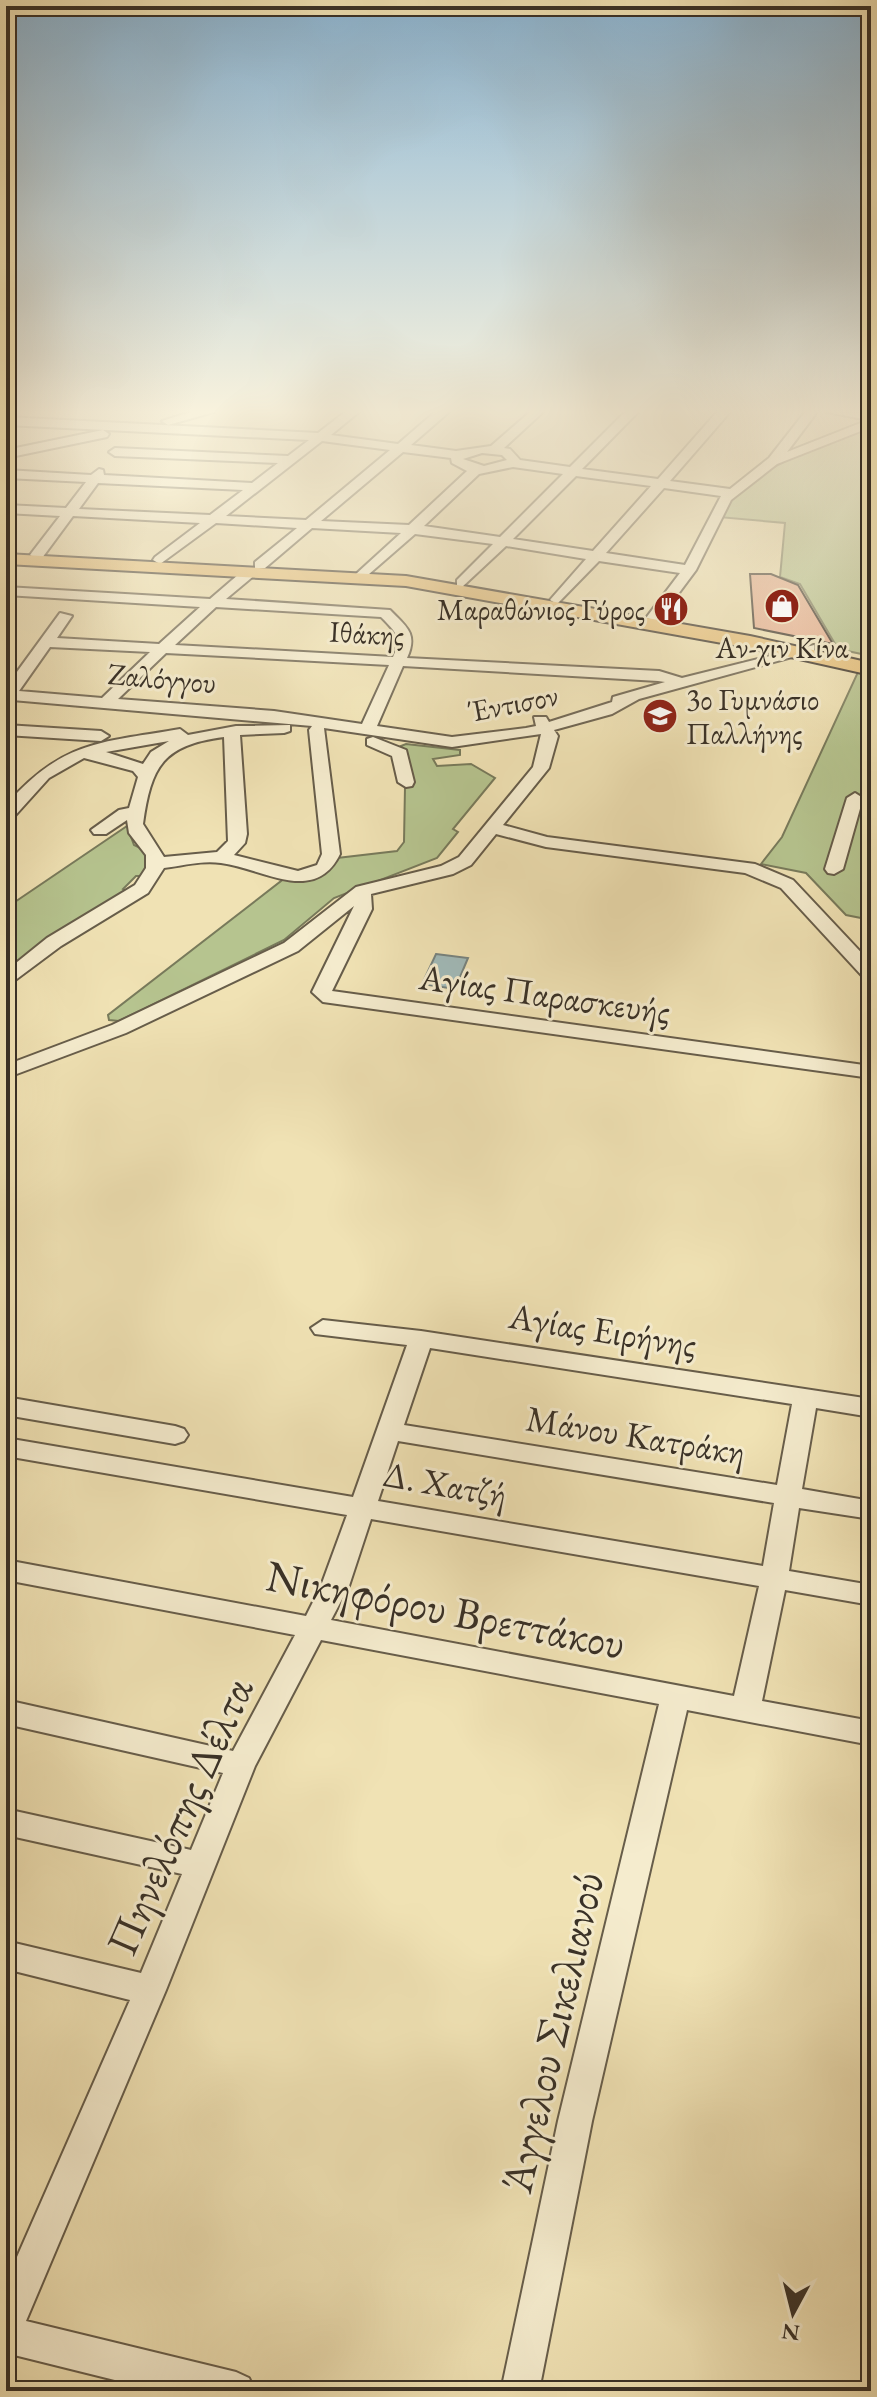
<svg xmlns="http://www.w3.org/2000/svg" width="877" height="2397" font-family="'EB Garamond',serif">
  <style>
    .green { fill: #b6c48f; stroke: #787a5b; stroke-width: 2 }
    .water { fill: #a1bab9; stroke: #77837f; stroke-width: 2 }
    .building { fill: #e8b192; stroke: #393127; stroke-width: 2 }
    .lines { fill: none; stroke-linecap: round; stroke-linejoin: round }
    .minor-casing { stroke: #675d4a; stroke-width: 4 }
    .major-casing { stroke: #393127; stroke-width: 4 }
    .minor { fill: #f5ecce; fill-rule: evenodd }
    .major { fill: #e8c17a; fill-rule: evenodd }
    .labels { text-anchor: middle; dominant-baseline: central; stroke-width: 6; stroke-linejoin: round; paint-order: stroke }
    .far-poi-label { font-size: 30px; fill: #393127; stroke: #f5ecce; text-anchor: end }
    .far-street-label { font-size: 30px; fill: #393127; stroke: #f5ecce }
    .street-label { font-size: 36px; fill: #393127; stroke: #f5ecce }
    .near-street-label { font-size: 44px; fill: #393127; stroke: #f5ecce }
  </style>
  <rect width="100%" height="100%" fill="#f0e2b4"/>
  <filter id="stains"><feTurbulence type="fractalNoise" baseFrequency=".0025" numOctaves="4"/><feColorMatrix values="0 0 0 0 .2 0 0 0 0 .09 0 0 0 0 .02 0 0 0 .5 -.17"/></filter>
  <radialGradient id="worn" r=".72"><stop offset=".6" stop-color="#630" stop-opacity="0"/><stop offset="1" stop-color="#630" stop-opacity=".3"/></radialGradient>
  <path class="green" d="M 871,427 L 871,656 L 838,649 L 800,584 L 780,577 L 785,523 L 718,517 C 752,466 817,447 871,427 Z
    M 858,672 L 871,674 L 871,920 L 846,915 L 806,873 L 761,864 L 782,837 Z
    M 406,744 L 460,750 L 460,755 L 433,759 L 437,766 L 471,764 L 495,778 L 453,829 L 458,832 L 437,858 L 334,898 L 284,940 L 119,1021 L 109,1020 L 108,1015 L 285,878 L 337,858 L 397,851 L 404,842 L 405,787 L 413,782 L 407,754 L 401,746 Z
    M 127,826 L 134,845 L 149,852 L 146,876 L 136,876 L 123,889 L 130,893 L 6,971 L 6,908 Z"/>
  <path class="water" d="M 436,954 L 468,958 L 455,989 L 422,984 Z"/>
  <path class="building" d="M 750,574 L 771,574 L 798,585 L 833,644 L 754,628 Z"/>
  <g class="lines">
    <defs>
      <path id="minor" d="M 191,412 L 214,412 L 168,425 L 162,421 Z
        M 345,412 L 359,412 L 331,435 L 398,444 L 435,412 L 449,412 L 411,445 L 456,451 L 491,446 L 530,412 L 543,412 L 504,448 L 510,449 L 520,460 L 570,467 L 625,412 L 638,412 L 582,469 L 658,479 L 717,412 L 730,412 L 670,481 L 730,489 L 769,458 L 805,412 L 817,412 L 787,452 L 868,420 L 827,412 L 871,413 L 871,427 L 777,464 L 731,500 L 696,570 L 658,621 L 646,618 L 680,573 L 599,561 L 557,604 L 550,600 L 586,559 L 506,546 L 462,587 L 457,586 L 457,580 L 493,544 L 415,534 L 361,581 L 354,577 L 356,574 L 401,533 L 312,528 L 265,568 L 256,568 L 256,574 L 226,599 L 390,610 C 407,627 418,634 407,658 L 659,671 L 682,678 L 814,645 L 814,651 L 639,699 L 612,714 L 554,730 L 558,736 L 549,768 L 503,825 L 547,837 L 755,864 L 793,880 L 871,963 L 871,980 L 864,978 L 781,888 L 745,873 L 546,847 L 496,834 L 471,865 L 453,874 L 371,894 L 372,909 L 332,991 L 871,1066 L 871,1078 L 323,1002 L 312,992 L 354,906 L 298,951 L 126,1033 L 6,1078 L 6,1065 L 112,1025 L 284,943 L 356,887 L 441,866 L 459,857 L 533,767 L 541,734 L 452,747 L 324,728 L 340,854 C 315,906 262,868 221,863 C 202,860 182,866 164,868 L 148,893 L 61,946 L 6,987 L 6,971 L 47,938 L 135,885 L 146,868 L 146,855 L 129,833 L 127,820 L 106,834 L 94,834 L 91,830 L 119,810 L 129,808 L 138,777 L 133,771 L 84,758 L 49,778 L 12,819 L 6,820 L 6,805 C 63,740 100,743 180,729 L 188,735 L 236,726 L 290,725 L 290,731 L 284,733 L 240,735 L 247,834 L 245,843 L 234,855 L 298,871 L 317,865 L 322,854 L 309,730 L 312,726 L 12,700 L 6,703 L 6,687 L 60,613 L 72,616 L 57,638 L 159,644 L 200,607 L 6,595 L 6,587 L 210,599 L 246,568 L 255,568 L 255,562 L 297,528 L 216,523 L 160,564 L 153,560 L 155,557 L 200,523 L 73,516 L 42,558 L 37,559 L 30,555 L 60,516 L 6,513 L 6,505 L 66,508 L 86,482 L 6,478 L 6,470 L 91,475 L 99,469 L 103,470 L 104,475 L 252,483 L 278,463 L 115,456 L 109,452 L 115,448 L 288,456 L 309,440 L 6,425 L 6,417 L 318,433 ZM 322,441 L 390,450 L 306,520 L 226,516 ZM 403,452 L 451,458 L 452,463 L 467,471 L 409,525 L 321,521 ZM 482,453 L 502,455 L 507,460 L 484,466 L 463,459 ZM 513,467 L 563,474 L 500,537 L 424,526 L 479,474 ZM 576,476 L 651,486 L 593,551 L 513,539 ZM 98,483 L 243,490 L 210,515 L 79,509 ZM 664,488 L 721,496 L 685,565 L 606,553 ZM 216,607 L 381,617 C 396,632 402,637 393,657 L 175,645 ZM 50,647 L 150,652 L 102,698 L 19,691 ZM 166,653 L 389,665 L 362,724 L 274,711 L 118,699 ZM 403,666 L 658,681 L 665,682 L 613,697 L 612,702 L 549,722 L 546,717 L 534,717 L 536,726 L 526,728 L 452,737 L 377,726 ZM 224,737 L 228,841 L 217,852 L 164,857 L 143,824 C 151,766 163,745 224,737 ZM 169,741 L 151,752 L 143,764 L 106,752 Z
        M 103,430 L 109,434 L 107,437 L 6,458 L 6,450 Z
        M 6,725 L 101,731 L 109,736 L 101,741 L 6,735 Z
        M 373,737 L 406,750 L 414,782 L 412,786 L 406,787 L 398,782 L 392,756 L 367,745 L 367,739 Z
        M 855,793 L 863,798 L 843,869 L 834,874 L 828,873 L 825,869 L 847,798 Z
        M 323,1320 L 421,1331 L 871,1399 L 871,1417 L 816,1408 L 802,1489 L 871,1501 L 871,1519 L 799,1508 L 789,1571 L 871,1585 L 871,1605 L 785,1590 L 762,1701 L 871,1721 L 871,1745 L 687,1710 L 592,2121 L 539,2391 L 501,2391 L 558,2121 L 659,1704 L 321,1640 L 255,1766 L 166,1990 L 26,2321 L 236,2372 L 249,2378 L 255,2391 L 159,2391 L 6,2353 L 6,2282 L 130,2000 L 6,1969 L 6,1941 L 141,1973 L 182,1874 L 6,1835 L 6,1809 L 191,1850 L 223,1773 L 6,1724 L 6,1700 L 233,1751 L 295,1635 L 6,1580 L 6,1560 L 306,1616 L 321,1586 L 347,1515 L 6,1456 L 6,1438 L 353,1497 L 407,1345 L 315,1334 L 311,1328 ZM 430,1348 L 792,1404 L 777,1485 L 404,1425 ZM 398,1441 L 774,1503 L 763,1566 L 378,1501 ZM 371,1519 L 759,1586 L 734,1696 L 331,1620 L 349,1586 Z
        M 6,1397 L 175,1426 L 184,1429 L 188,1435 L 184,1441 L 175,1444 L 6,1415 Z"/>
      <path id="major" d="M 6,554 L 406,576 L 750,636 L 871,663 L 871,675 L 750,648 L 406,586 L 6,564 Z"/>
    </defs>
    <use href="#minor" class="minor-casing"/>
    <use href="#major" class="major-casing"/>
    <use href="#minor" class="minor"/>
    <use href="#major" class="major"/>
  </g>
  <linearGradient id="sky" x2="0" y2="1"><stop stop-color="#8bb6d5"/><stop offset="0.55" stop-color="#f8f2dd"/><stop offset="1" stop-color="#f8f2dd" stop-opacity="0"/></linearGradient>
  <rect width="877" height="748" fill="url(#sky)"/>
  <defs>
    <symbol id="shop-disc" viewBox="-11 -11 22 22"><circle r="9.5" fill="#8f2418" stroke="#f5ecce"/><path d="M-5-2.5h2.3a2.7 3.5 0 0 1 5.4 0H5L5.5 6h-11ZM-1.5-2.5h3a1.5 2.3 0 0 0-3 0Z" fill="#fff"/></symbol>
    <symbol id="restaurant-disc" viewBox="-11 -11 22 22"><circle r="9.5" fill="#8f2418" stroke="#f5ecce"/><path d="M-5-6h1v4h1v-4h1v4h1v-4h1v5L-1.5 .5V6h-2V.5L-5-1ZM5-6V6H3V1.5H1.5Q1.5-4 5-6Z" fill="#fff"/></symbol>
    <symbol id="school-disc" viewBox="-11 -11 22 22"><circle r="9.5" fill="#8f2418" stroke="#f5ecce"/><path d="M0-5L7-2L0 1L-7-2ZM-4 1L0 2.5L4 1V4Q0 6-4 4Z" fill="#fff"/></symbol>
  </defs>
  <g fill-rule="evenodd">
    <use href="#shop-disc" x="762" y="586" width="40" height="40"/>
    <use href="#restaurant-disc" x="651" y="589" width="40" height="40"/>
    <use href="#school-disc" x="640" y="696" width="40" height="40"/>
  </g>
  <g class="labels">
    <g class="far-poi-label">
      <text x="645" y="609">Μαραθώνιος Γύρος</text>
      <text x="782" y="647" text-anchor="middle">Αν-χιν Κίνα</text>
      <text x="686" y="699" text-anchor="start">3ο Γυμνάσιο<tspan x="686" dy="34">Παλλήνης</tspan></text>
    </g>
    <g class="far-street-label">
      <text transform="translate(367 633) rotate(3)">Ιθάκης</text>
      <text transform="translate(162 678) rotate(5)">Ζαλόγγου</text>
      <text transform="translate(513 703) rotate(-11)">Έντισον</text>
    </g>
    <g class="street-label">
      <text transform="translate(545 994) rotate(8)">Αγίας Παρασκευής</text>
      <text transform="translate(603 1330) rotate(9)">Αγίας Ειρήνης</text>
      <text transform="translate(636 1435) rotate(9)">Μάνου Κατράκη</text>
      <text transform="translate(445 1484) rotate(10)">Δ. Χατζή</text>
    </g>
    <g class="near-street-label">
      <text transform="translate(446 1609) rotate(11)">Νικηφόρου Βρεττάκου</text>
      <text transform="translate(179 1816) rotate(-66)">Πηνελόπης Δέλτα</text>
      <text transform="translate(552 2032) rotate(-77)">Άγγελου Σικελιανού</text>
    </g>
  </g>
  <rect width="877" height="2397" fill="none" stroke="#f0e2b4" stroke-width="32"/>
  <rect x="8" y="8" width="861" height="2381" fill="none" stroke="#393127" stroke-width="4"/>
  <rect x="16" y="16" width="845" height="2365" fill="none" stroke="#393127" stroke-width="2"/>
  <g transform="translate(793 2313) rotate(187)" stroke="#f5ecce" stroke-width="6" paint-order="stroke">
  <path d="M0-6L14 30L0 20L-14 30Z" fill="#393127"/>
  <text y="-12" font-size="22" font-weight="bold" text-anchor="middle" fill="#393127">N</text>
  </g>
  <rect width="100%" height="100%" filter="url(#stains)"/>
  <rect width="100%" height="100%" fill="url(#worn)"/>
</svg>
